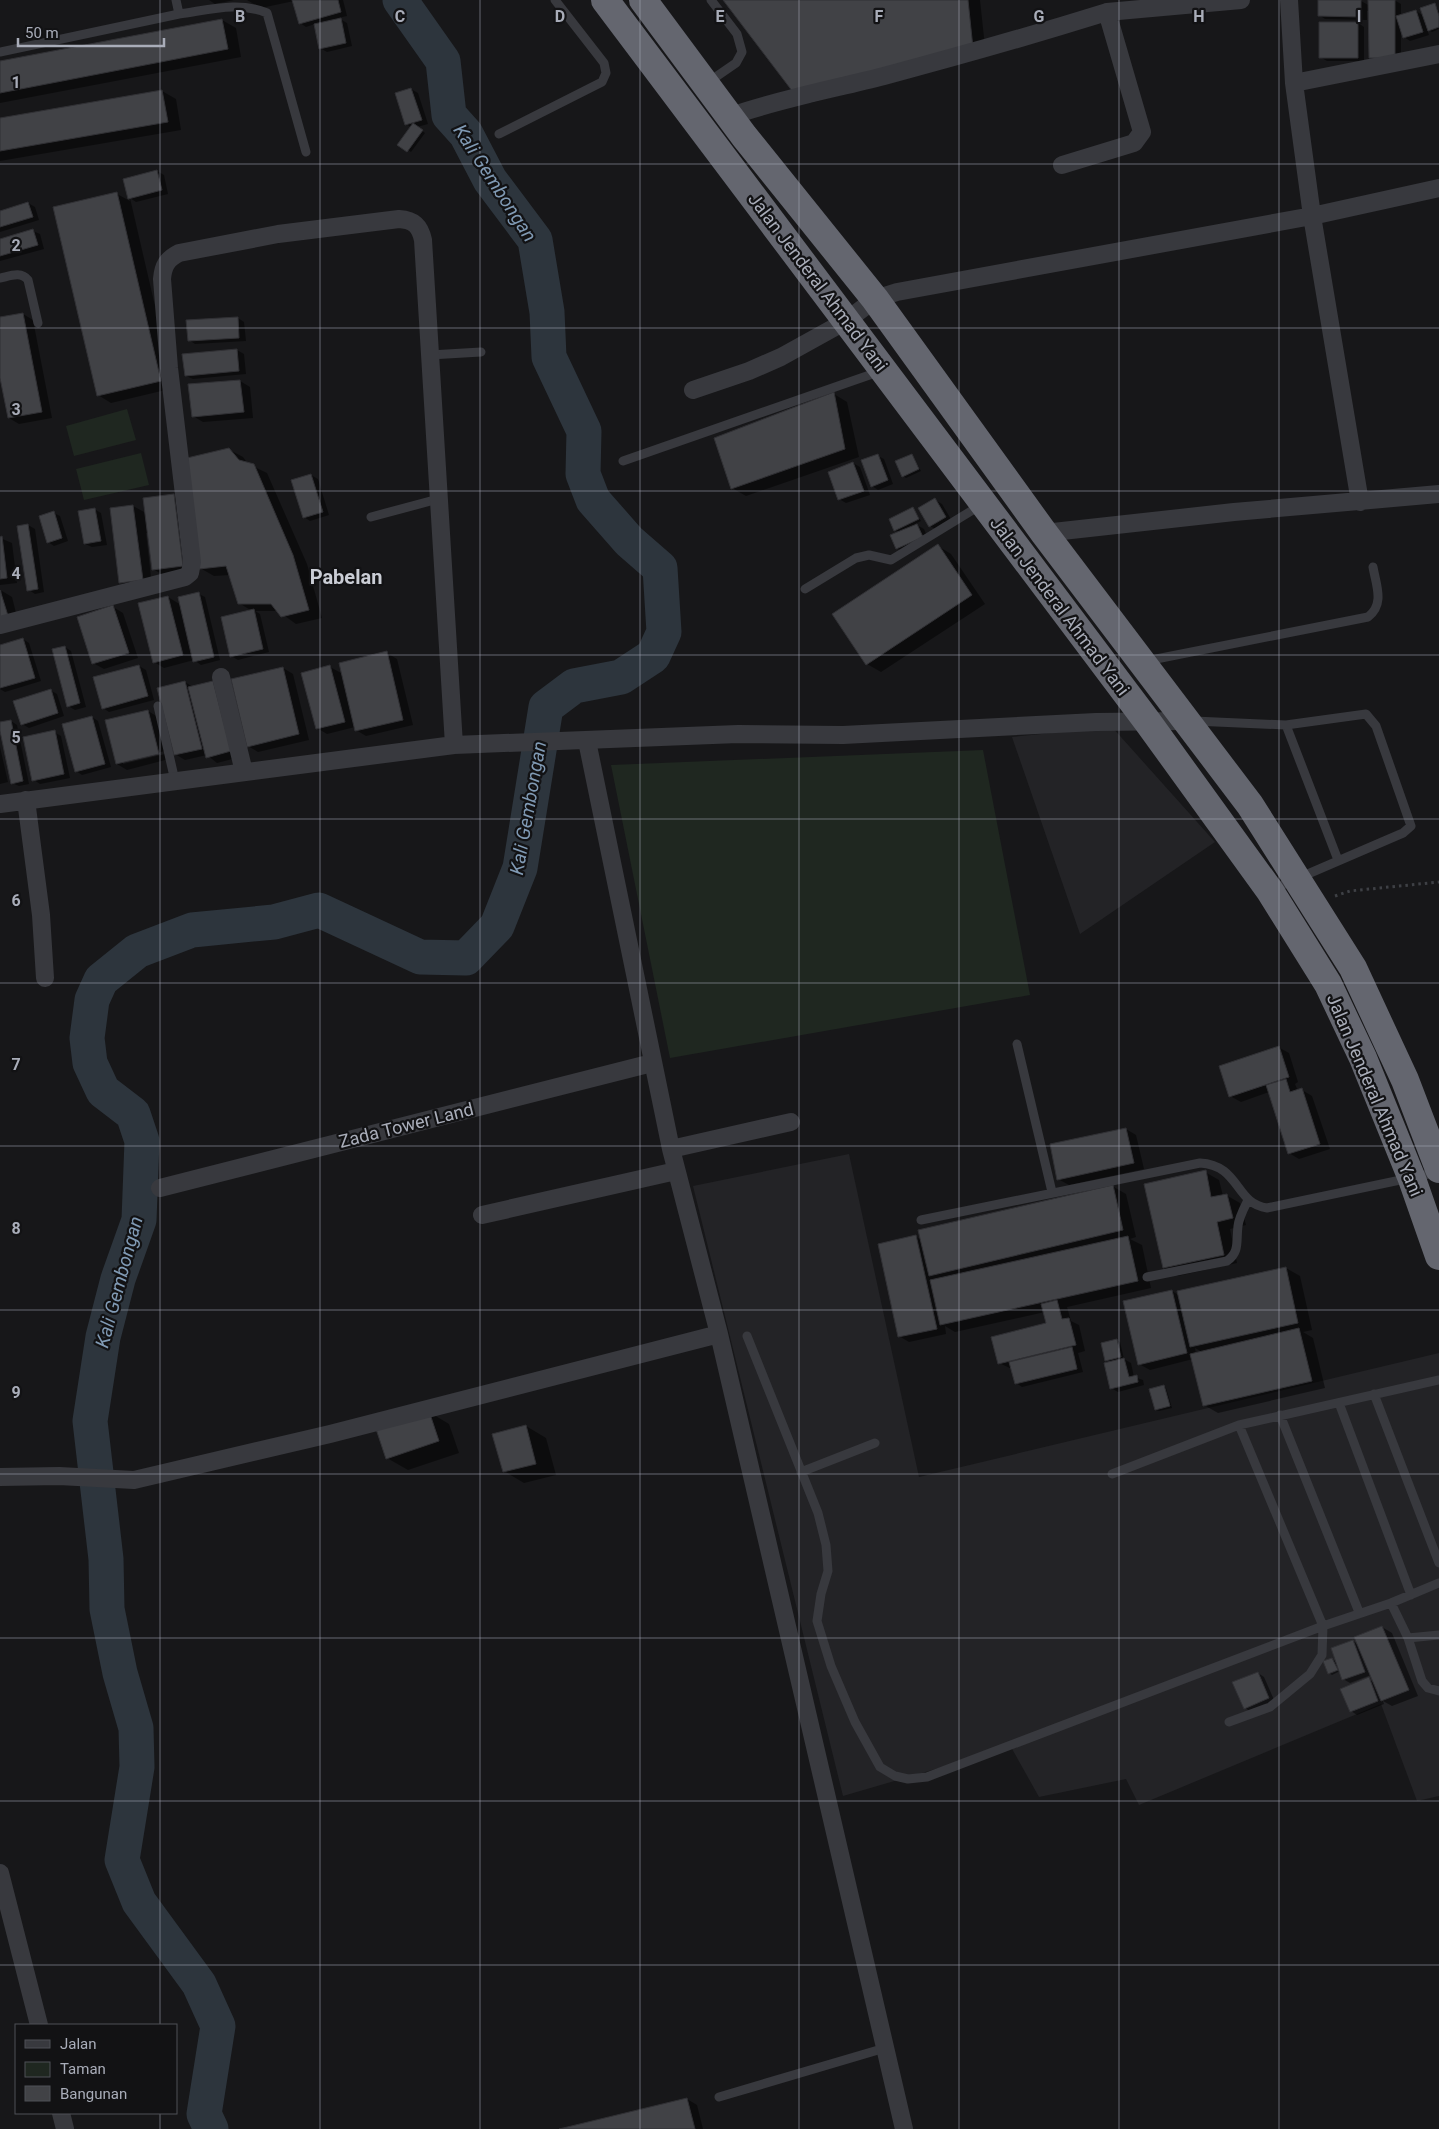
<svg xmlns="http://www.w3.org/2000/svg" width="1439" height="2129" font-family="Roboto,sans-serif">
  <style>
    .built { fill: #232326 }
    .green { fill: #1f2720 }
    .shadow { fill: #0007; fill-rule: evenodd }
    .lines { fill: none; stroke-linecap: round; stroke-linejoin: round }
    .river { stroke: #2d353d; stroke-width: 35 }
    .building { fill: #414246; stroke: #313135 }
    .path { stroke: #3e4045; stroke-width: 3; stroke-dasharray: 2.5 4; stroke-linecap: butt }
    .lane { stroke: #38393e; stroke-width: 9 }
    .street { stroke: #38393e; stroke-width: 18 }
    .highway { stroke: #64666f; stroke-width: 28 }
    .grid { fill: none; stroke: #a9adb9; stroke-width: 1; stroke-opacity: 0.55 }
    .labels { text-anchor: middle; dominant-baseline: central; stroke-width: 4.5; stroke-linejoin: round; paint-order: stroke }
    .street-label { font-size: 18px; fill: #a9adb9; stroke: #121214 }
    .water-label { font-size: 19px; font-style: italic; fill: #809ab4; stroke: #121214 }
    .quarter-label { font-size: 20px; font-weight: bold; fill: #cacdd5; stroke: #121214 }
    .grid-label { font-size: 16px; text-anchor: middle; font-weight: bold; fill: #a9adb9; stroke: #121214; stroke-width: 4.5; stroke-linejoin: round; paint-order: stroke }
  </style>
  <rect width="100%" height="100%" fill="#171719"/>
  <path class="built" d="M 1112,727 L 1215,842 L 1080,934 L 1012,737 Z
    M 849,1154 L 919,1477 L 1439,1353 L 1439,1796 L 1417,1801 L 1381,1704 L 1139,1805 L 1126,1779 L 1039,1797 L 1011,1747 L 843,1796 L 693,1186 Z"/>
  <path class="green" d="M 127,409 L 136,440 L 74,456 L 66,426 Z
    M 141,453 L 149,485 L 84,500 L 76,469 Z
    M 983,750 L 1030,995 L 670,1058 L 611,765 Z"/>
  <path class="shadow" d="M 209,0 L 234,0 L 215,4 Z
    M 247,0 L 343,0 L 347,16 L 338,18 L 347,23 L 352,46 L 327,52 L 320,48 L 315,24 L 306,27 L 300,23 L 294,1 L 261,8 Z
    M 725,0 L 980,0 L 986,56 L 811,103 L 797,95 Z
    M 1319,0 L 1361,1 L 1370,6 L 1394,0 L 1401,4 L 1401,15 L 1416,11 L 1424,16 L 1435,5 L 1439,11 L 1439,29 L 1432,32 L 1427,29 L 1429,35 L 1410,41 L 1404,37 L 1401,31 L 1401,61 L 1376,61 L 1370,57 L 1370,11 L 1367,11 L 1367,20 L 1325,19 L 1319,15 Z
    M 222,20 L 236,28 L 241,57 L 0,103 L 0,63 Z
    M 1358,23 L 1364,27 L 1364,61 L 1327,61 L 1320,57 Z
    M 411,89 L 418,93 L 428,124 L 417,127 L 425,133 L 411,152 L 399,144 L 411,127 L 406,124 Z
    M 162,91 L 176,99 L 181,130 L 0,161 L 0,119 Z
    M 157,171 L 164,175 L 168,194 L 136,202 L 130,198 L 174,388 L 111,403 L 98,395 L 117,194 L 130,201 L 125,180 Z
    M 28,203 L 35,207 L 39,220 L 0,232 L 0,212 Z
    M 33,231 L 40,234 L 44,249 L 0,261 L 0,240 Z
    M 23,314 L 33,320 L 52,418 L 19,424 L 9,418 L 0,371 L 0,318 Z
    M 238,318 L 244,322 L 246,341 L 195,344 L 189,340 Z
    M 237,350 L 244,354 L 246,374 L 193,379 L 186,376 L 184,355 Z
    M 240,381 L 250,387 L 253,418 L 203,422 L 193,416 L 190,385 Z
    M 834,394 L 847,402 L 859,457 L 746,496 L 732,488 Z
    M 228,449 L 243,457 L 248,464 L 267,473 L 307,564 L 322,618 L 296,624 L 278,611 L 255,611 L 260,614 L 269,652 L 238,660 L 231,656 L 252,611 L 239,603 L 230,575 L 214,576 L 200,568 Z
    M 912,455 L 921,471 L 906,478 L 903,476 Z
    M 878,456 L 884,459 L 893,484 L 878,490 L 872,486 Z
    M 853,463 L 860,467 L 870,495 L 846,503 L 839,499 Z
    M 311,475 L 318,479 L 329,515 L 310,521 L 304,517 Z
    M 173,496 L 184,502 L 193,571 L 163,575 L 153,569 L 148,533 L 146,533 L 152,586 L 131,588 L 121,582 L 133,506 L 146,513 Z
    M 935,500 L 942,504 L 952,521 L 937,530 L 930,526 Z
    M 94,509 L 101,513 L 107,545 L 92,547 L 85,544 Z
    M 913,509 L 921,521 L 915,524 L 924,529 L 929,541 L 904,552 L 897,548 L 900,532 L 895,530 Z
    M 54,513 L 60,516 L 68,541 L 54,546 L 48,542 Z
    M 28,525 L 35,529 L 44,592 L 35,594 L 29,590 Z
    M 0,538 L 12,543 L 17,583 L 0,585 Z
    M 938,546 L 951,554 L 985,604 L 881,672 L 867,664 Z
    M 2,591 L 12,597 L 19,625 L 0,629 Z
    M 199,594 L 205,597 L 220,660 L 201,665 L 194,660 L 164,668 L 154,662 L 168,597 L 181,605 Z
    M 113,607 L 123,613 L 138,658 L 104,669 L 93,663 Z
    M 23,639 L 29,643 L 41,681 L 5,692 L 0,689 L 0,646 Z
    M 65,647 L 71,651 L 86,707 L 75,710 L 68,706 Z
    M 387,653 L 397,659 L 413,725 L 366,736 L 356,730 L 355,727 L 327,734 L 317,728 L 330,667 L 343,674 Z
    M 139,666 L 146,670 L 154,700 L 109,712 L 103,708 Z
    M 283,668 L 293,674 L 309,740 L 258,752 L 248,746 Z
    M 185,682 L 193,687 L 240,757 L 217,763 L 207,755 L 185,760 L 175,754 Z
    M 50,690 L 57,694 L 64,716 L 29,728 L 22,724 Z
    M 148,711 L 158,717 L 169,759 L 127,770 L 117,764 ZM 165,751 L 165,754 L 123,764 L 123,761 Z
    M 92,717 L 98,721 L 111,767 L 82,775 L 76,771 Z
    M 11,721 L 17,725 L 29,784 L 19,786 L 12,783 L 0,725 L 0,723 Z
    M 54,732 L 61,736 L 70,778 L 40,784 L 34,780 Z
    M 0,747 L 8,782 L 0,784 Z
    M 1278,1047 L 1289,1053 L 1298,1082 L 1295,1084 L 1298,1091 L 1302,1090 L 1312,1096 L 1330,1149 L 1299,1159 L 1289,1153 L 1269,1092 L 1241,1102 L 1230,1096 Z
    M 1126,1129 L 1136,1135 L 1144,1169 L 1069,1185 L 1058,1179 Z
    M 1205,1172 L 1219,1180 L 1223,1196 L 1226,1195 L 1240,1203 L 1246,1225 L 1230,1229 L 1237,1263 L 1178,1276 L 1164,1268 Z
    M 1112,1186 L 1126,1194 L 1136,1237 L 1130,1239 L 1142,1245 L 1151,1288 L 1067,1307 L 1071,1321 L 1079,1325 L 1085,1351 L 1078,1353 L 1083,1372 L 1022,1387 L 1016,1383 L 1012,1369 L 999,1363 L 1048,1324 L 1045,1312 L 955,1332 L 945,1326 L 946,1334 L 909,1342 L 899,1336 L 916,1237 L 922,1240 Z
    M 1286,1268 L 1300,1276 L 1312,1330 L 1303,1332 L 1313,1338 L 1325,1388 L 1218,1413 L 1204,1405 L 1193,1359 L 1150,1370 L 1139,1364 L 1172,1291 L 1180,1296 ZM 1195,1348 L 1202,1352 L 1196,1354 Z
    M 1117,1340 L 1120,1342 L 1124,1359 L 1131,1363 L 1134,1377 L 1143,1380 L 1144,1385 L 1118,1392 L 1111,1388 L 1111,1362 L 1106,1360 Z
    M 1164,1386 L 1166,1388 L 1172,1408 L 1159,1411 L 1156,1410 Z
    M 429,1412 L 449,1424 L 459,1453 L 408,1470 L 387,1458 Z
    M 526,1426 L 546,1438 L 556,1475 L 524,1483 L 504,1471 Z
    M 1382,1627 L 1392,1633 L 1418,1696 L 1392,1706 L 1383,1701 L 1384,1704 L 1357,1715 L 1351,1711 L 1368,1679 L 1374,1682 L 1371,1675 L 1350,1683 L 1343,1679 L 1340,1671 L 1332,1675 L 1329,1673 L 1332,1659 L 1337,1662 L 1353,1641 L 1358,1644 Z
    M 1258,1673 L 1264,1677 L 1275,1702 L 1251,1712 L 1245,1708 Z
    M 687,2099 L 697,2105 L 703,2129 L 564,2129 Z"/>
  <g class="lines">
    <path class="river" d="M 211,2129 L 204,2114 L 218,2026 L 199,1984 L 139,1902 L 122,1860 L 137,1767 L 136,1728 L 120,1673 L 107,1609 L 106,1559 L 90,1421 L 103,1337 L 118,1279 L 139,1220 L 142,1141 L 133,1114 L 103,1091 L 90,1063 L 87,1038 L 92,1000 L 101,980 L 137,951 L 192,930 L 274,922 L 319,910 L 420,957 L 466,958 L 497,926 L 520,868 L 546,707 L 574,686 L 621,677 L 653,656 L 664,632 L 660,568 L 629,541 L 593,500 L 583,474 L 584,431 L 549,357 L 547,312 L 535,240 L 490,180 L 466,134 L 449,115 L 443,61 L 400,0"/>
  </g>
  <path class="building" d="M 292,0 L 338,0 L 341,12 L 299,24 Z
    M 723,0 L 968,0 L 973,48 L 796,96 Z
    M 1318,0 L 1361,0 L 1361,17 L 1318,16 Z
    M 1368,0 L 1395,0 L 1395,58 L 1369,58 Z
    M 1435,3 L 1439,16 L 1439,27 L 1428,31 L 1420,8 Z
    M 1416,10 L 1423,32 L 1403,38 L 1396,16 Z
    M 341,18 L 346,43 L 319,49 L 314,24 Z
    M 222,19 L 228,49 L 0,93 L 0,61 Z
    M 1319,22 L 1358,22 L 1358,58 L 1319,58 Z
    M 411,88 L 422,120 L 405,125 L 395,93 Z
    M 162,90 L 168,122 L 0,151 L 0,118 Z
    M 413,123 L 423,130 L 407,152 L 397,145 Z
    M 157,170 L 162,190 L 128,199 L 123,179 Z
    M 117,192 L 161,381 L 97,396 L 53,207 Z
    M 28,202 L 33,217 L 0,227 L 0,211 Z
    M 33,229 L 38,245 L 0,256 L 0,239 Z
    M 23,313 L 42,412 L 8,418 L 0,378 L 0,317 Z
    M 238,317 L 239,338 L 188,341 L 186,320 Z
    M 237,349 L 239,371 L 185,376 L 182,354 Z
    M 240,380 L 244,412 L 192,417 L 188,384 Z
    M 834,392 L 845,449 L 731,489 L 714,438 Z
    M 229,448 L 239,460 L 254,464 L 293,555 L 309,610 L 281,617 L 271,604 L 238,604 L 226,566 L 199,569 L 187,458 Z
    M 878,454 L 888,480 L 871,487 L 861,460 Z
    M 912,454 L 919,469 L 902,477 L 895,461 Z
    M 853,462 L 864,491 L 838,500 L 828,472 Z
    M 311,474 L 323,512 L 303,518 L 291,480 Z
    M 174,494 L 183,566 L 152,570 L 143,498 Z
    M 935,498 L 946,517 L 929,527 L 918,508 Z
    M 133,505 L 143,580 L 119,583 L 110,508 Z
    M 913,507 L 919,519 L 894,531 L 889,519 Z
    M 95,508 L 101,541 L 84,544 L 78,511 Z
    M 54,511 L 62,538 L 47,543 L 39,516 Z
    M 28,524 L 38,589 L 27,591 L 17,526 Z
    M 917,524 L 923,537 L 896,549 L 890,535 Z
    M 2,536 L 7,578 L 0,579 L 0,537 Z
    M 938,544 L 972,595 L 866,665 L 832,614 Z
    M 0,590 L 9,619 L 0,621 Z
    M 199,592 L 214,657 L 193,662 L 178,597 Z
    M 168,596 L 183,655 L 153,663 L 138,603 Z
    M 113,605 L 129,653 L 92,664 L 77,617 Z
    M 254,609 L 263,649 L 230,657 L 221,617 Z
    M 23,638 L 35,678 L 0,688 L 0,645 Z
    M 65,646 L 80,703 L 67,707 L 52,649 Z
    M 387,651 L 403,720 L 355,731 L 339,663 Z
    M 139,665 L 148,696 L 102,709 L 93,677 Z
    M 330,665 L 345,722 L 316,729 L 301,673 Z
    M 283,667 L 299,734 L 247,747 L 231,679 Z
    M 185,681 L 202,749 L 174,755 L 157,688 Z
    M 213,681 L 231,751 L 206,758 L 188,687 Z
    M 51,689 L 58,713 L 21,725 L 13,701 Z
    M 148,710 L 159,754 L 116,764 L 105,720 Z
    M 92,716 L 105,764 L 75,772 L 62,724 Z
    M 11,720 L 23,781 L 11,784 L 0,731 L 0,722 Z
    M 55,730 L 64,774 L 32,781 L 23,737 Z
    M 1279,1046 L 1289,1077 L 1229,1097 L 1219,1066 Z
    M 1286,1079 L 1290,1092 L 1302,1088 L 1320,1144 L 1288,1154 L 1266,1085 Z
    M 1126,1128 L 1134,1163 L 1057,1180 L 1050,1144 Z
    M 1206,1170 L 1211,1197 L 1227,1194 L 1233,1218 L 1217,1222 L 1224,1255 L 1163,1268 L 1144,1184 Z
    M 1113,1185 L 1123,1230 L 929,1276 L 918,1230 Z
    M 916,1235 L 937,1329 L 898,1337 L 878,1244 Z
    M 1128,1236 L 1138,1281 L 940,1325 L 930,1280 Z
    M 1286,1267 L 1298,1323 L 1190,1347 L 1177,1291 Z
    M 1172,1290 L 1187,1353 L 1138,1365 L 1123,1301 Z
    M 1057,1300 L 1062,1319 L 1069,1318 L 1076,1345 L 998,1364 L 991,1337 L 1046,1323 L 1041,1304 Z
    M 1299,1328 L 1312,1381 L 1203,1406 L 1190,1354 Z
    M 1117,1339 L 1121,1357 L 1105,1361 L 1101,1343 Z
    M 1072,1347 L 1077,1369 L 1015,1384 L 1009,1362 Z
    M 1124,1358 L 1129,1377 L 1137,1375 L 1138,1382 L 1110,1389 L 1104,1363 Z
    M 1164,1385 L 1170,1406 L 1155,1410 L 1149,1389 Z
    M 429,1411 L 439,1441 L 386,1459 L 376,1429 Z
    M 526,1425 L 536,1464 L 503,1472 L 492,1434 Z
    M 1382,1626 L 1409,1690 L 1381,1701 L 1354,1637 Z
    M 1353,1640 L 1365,1672 L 1342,1680 L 1331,1648 Z
    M 1332,1658 L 1338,1670 L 1328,1674 L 1323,1661 Z
    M 1258,1672 L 1269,1698 L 1244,1709 L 1232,1682 Z
    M 1369,1677 L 1378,1701 L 1350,1712 L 1340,1689 Z
    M 687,2098 L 695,2129 L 559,2129 Z"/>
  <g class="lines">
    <path class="path" d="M 1335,896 L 1350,891 L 1439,882"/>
    <path class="lane" d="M 176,0 L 179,14 C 209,10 239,1 267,13 L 306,152
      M 0,52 L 179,14
      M 707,83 L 736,63 L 742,52 L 737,34 L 711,0
      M 499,134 L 602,82 L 606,73 L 604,63 L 555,0
      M 0,278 C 10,276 21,271 28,280 L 38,323
      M 430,355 L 481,352
      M 623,461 L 881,371
      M 371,517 L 438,499
      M 805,589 L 856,558 L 869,555 L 891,560 L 981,505
      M 1146,661 L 1368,617 C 1385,604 1376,585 1373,567
      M 158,706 L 175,781
      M 1194,721 L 1286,725 L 1366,714 L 1376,726 L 1411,826 L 1403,833 L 1273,889
      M 1286,725 L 1338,860
      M 1017,1044 L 1052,1192
      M 921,1220 L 1200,1163 C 1240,1165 1235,1204 1267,1208 L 1439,1172
      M 1147,1277 L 1227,1261 C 1240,1252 1236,1241 1238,1226 C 1239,1217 1244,1208 1248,1200
      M 747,1336 L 818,1513 L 826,1545 L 828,1571 L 821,1594 L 817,1621 L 831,1666 L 855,1722 L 880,1767 L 895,1776 L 908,1779 L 927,1777 L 1323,1626 L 1239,1425
      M 1374,1394 L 1439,1563
      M 1339,1403 L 1411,1595
      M 1280,1415 L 1359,1612
      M 801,1472 L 875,1443
      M 1112,1474 L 1239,1425 L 1439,1380
      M 1391,1603 L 1408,1638 L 1422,1681 L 1428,1688 L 1439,1691
      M 1408,1638 L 1439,1635
      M 1229,1722 L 1270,1707 L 1310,1674 L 1322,1655 L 1323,1626 L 1391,1603 L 1439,1583
      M 719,2097 L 885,2048"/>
    <path class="street" d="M 1289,0 L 1294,83 L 1439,54
      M 1294,83 L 1312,216 L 1439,188
      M 731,116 C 780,99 833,89 884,76 C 959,56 1033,35 1107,12
      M 1062,165 L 1134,143 L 1142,132 L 1107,12 L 1241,0
      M 693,390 L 749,371 L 781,357 L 846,321 L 875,299 L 897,292 L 1312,216 L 1360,502
      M 1044,533 L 1234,512 L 1439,494
      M 0,625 L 185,577 L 190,573 L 192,562 L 169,368 L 162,279 C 163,266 167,259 179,253 L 278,234 L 399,219 C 414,220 420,226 423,240 L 454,745
      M 221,677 L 244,772
      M 587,741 L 671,1149 L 719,1334 L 904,2129
      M 26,800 L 41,915 L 45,978
      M 0,804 L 454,745 L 738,734 L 843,735 L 1096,722 L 1185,721
      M 671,1149 L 791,1122
      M 160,1188 L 652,1063
      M 482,1215 L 676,1171
      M 0,1477 L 59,1476 L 134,1480 L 330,1434 L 719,1334
      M 0,1873 L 39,2025
      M 61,2113 L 65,2129"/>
    <path class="highway" d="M 605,0 L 1147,721 L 1270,891 L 1328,984 L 1363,1058 L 1412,1179 L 1439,1256
      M 643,0 L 744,136 L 875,299 L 1044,533 L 1250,805 L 1353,968 L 1405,1080 L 1439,1169"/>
  </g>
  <path class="grid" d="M 160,0 L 160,2025M 320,0 L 320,2129M 480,0 L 480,2129M 640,0 L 640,2129M 799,0 L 799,2129M 959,0 L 959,2129M 1119,0 L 1119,2129M 1279,0 L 1279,2129M 0,164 L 1439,164M 0,328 L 1439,328M 0,491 L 1439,491M 0,655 L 1439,655M 0,819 L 1439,819M 0,983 L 1439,983M 0,1146 L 1439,1146M 0,1310 L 1439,1310M 0,1474 L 1439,1474M 0,1638 L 1439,1638M 0,1801 L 1439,1801M 0,1965 L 1439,1965M 160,2113 L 160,2129"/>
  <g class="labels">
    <g class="street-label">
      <text transform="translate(818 282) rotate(53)">Jalan Jenderal Ahmad Yani</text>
      <text transform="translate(1060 606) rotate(53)">Jalan Jenderal Ahmad Yani</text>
      <text transform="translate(1375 1095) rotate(67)">Jalan Jenderal Ahmad Yani</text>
      <text transform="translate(406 1125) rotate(-14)">Zada Tower Land</text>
    </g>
    <g class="water-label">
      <text transform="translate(495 183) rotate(57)">Kali Gembongan</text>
      <text transform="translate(528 808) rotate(-80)">Kali Gembongan</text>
      <text transform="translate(119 1282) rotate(-75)">Kali Gembongan</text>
    </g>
    <g class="quarter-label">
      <text x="346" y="577">Pabelan</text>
    </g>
  </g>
  <g class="grid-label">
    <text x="240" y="22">B</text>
    <text x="400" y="22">C</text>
    <text x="560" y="22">D</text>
    <text x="720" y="22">E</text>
    <text x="879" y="22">F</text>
    <text x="1039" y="22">G</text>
    <text x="1199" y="22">H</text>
    <text x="1359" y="22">I</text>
    <text x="16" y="88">1</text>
    <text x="16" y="251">2</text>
    <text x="16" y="415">3</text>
    <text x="16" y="579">4</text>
    <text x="16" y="743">5</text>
    <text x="16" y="906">6</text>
    <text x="16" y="1070">7</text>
    <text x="16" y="1234">8</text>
    <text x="16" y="1398">9</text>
  </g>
  <rect x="15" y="2024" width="162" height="90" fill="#121214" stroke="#4e5056"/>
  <rect x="25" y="2040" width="25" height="8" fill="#38393e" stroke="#4e5056"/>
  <text x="60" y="2049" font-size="15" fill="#a9adb9">Jalan</text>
  <rect x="25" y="2062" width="25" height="15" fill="#1f2720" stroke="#4e5056"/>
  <text x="60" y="2074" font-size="15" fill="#a9adb9">Taman</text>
  <rect x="25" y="2086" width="25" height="15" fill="#414246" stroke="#4e5056"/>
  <text x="60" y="2099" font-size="15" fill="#a9adb9">Bangunan</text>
  <path d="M18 38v8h146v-8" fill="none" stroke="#a9adb9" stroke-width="2.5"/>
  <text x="25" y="38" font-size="15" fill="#a9adb9" stroke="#121214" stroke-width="4" paint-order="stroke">50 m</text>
</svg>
